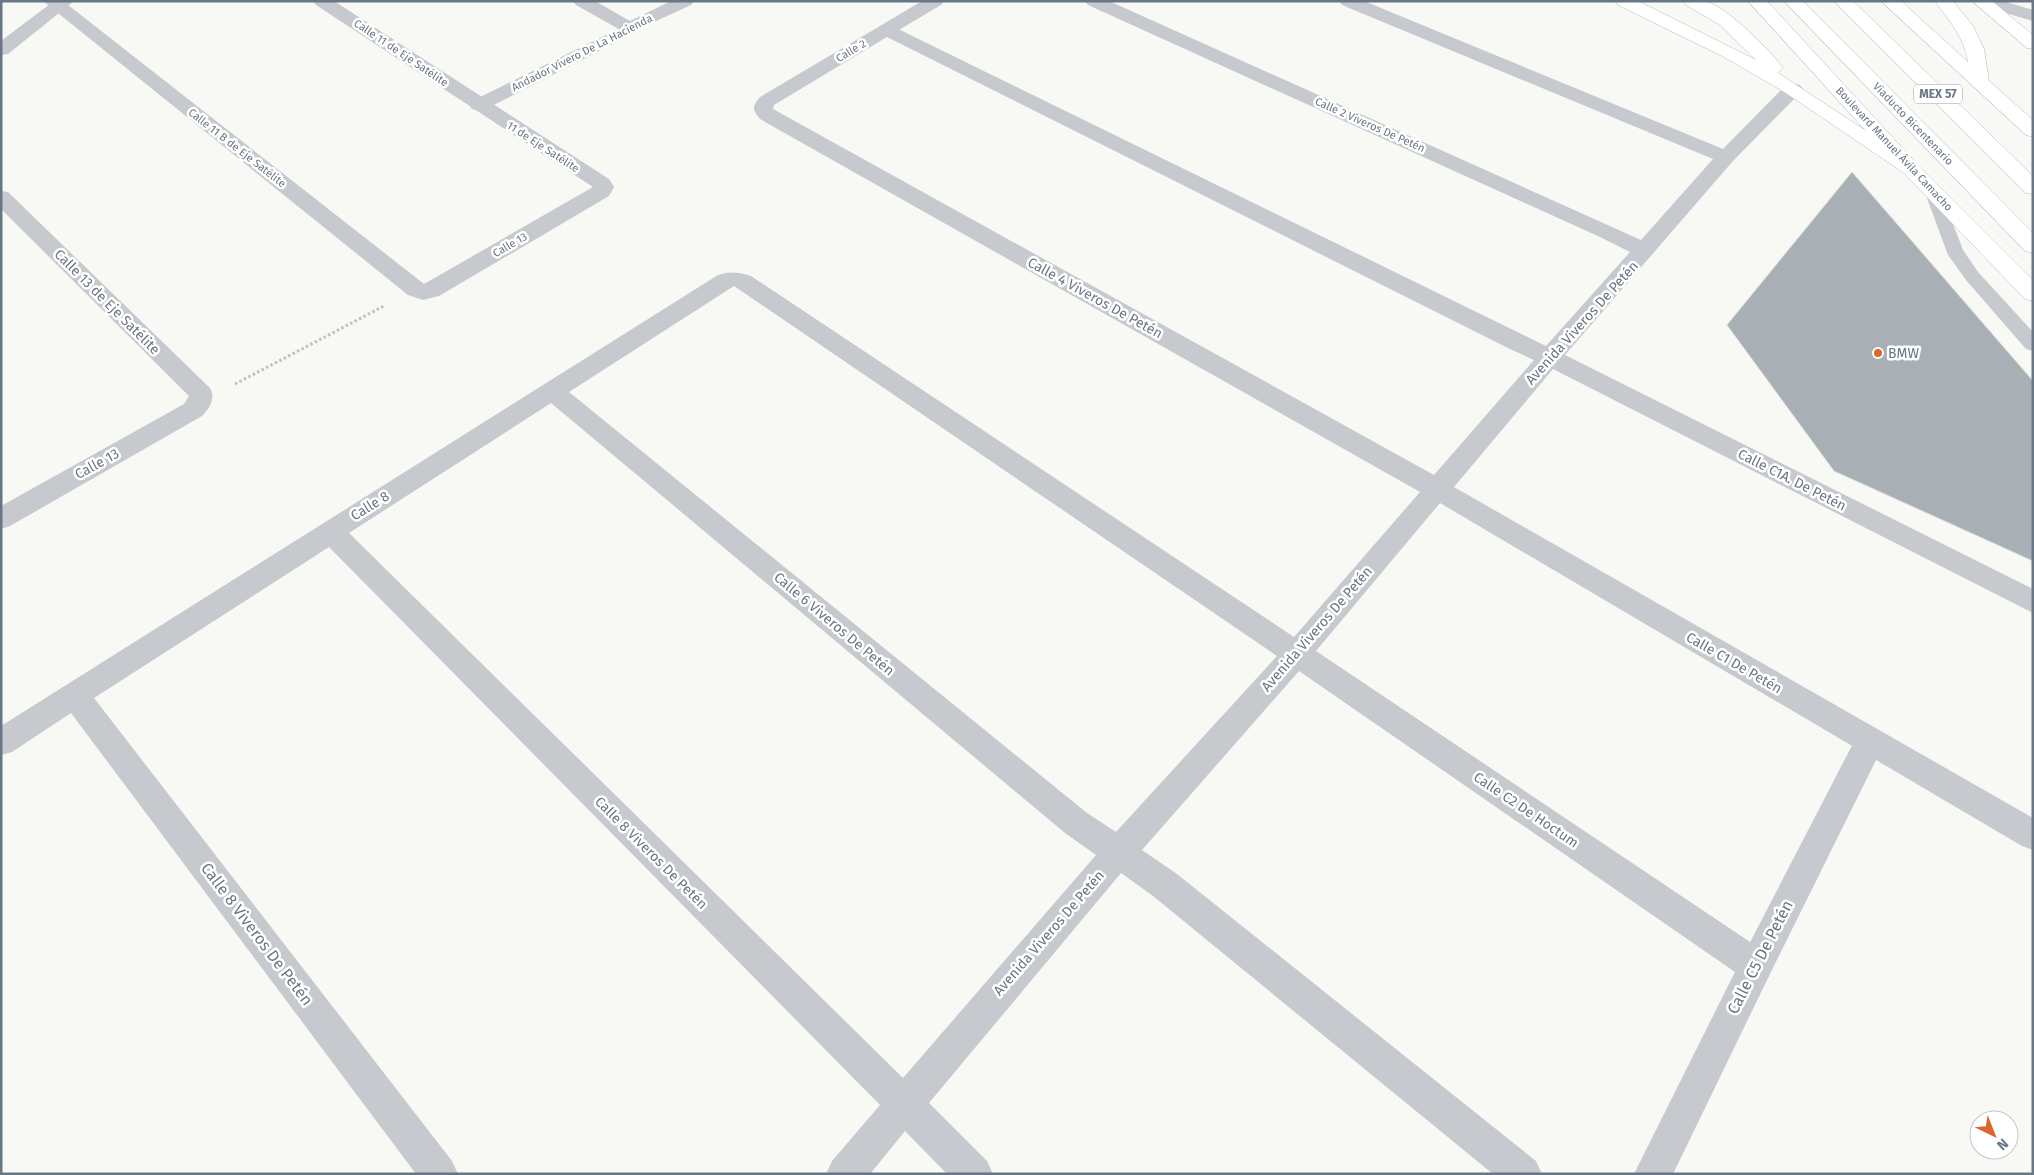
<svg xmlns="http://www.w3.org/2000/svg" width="2034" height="1175" font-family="'Fira Sans',sans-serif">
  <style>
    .building { fill: #a8b0b6; stroke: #d9dad8 }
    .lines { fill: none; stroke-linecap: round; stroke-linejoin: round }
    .secondary-casing { stroke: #b6bbbf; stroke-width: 1 }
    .primary-casing { stroke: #b7bbbf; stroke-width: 1 }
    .trunk-casing { stroke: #b7babd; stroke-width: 1 }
    .motorway-casing { stroke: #b7babd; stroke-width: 1 }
    .path { stroke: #bec0c2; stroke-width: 3; stroke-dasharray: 2.5 2.5; stroke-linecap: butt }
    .service { fill: #c6c9cd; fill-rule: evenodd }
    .pedestrian { fill: #c6c9cd; fill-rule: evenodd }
    .minor { fill: #c6c9cd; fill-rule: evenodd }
    .tertiary { fill: #c6c9cd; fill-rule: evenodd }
    .secondary { fill: #fff; fill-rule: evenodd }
    .primary { fill: #fff; fill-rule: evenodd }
    .trunk { fill: #fff; fill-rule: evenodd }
    .motorway { fill: #fff; fill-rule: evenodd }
    .poi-dot { fill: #dd6530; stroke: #fff; stroke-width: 2 }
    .labels { text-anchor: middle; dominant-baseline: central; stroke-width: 5; stroke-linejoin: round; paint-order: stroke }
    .far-street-label { font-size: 11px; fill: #687685; stroke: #fff }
    .shield { fill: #fff; stroke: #959faa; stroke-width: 1 }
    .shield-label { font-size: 12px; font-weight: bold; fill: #687685 }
    .street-label { font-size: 14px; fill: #687685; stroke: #fff }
    .poi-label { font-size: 14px; fill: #687685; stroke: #fff; text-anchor: start }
    .near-street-label { font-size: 16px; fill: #687685; stroke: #fff }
  </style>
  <rect width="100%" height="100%" fill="#f8f8f5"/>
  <path class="building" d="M 1852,172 L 2033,381 L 2033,561 L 1834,471 L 1727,325 Z"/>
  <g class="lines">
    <defs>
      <path id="secondary" d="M 1615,1 L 1638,1 L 1756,60 L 1720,25 L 1686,5 L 1683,1 C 1691,1 1700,0 1707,2 C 1727,7 1771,51 1783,68 L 1778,73 L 1918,165 L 1921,169 L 1918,173 L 1911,175 L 1904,173 L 1786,93 L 1724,57 L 1618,5 Z"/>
      <path id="primary" d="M 1748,1 L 1767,1 L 1918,165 L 2033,280 L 2033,301 L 2025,299 L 1904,173 Z
        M 1972,1 L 1992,1 L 2033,35 L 2033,49 L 2027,48 Z"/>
      <path id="trunk" d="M 1834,1 L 1853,1 L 2033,176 L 2033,194 L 2026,193 Z
        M 1881,1 L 1901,1 L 1968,62 C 1964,36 1949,21 1935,1 L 1953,1 L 1973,26 L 1984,49 L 1989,81 L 2033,120 L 2033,137 L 2026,135 Z"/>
      <path id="motorway" d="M 1784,1 L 1803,1 L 2033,233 L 2033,253 L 2025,251 Z"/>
    </defs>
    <use href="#secondary" class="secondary-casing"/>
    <use href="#primary" class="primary-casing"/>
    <use href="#trunk" class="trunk-casing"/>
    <use href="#motorway" class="motorway-casing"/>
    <path class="path" d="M 235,384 L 384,306"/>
    <path class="service" d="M 1932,185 L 1938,186 L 1940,190 L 1963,250 L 1978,272 L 2033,332 L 2033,351 L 2026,349 L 1966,280 L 1948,255 L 1924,190 L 1926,186 Z"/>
    <path class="pedestrian" d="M 922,1 L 944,1 L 941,5 L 892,34 L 886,35 L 880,34 L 877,30 L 880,26 Z
      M 630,23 L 636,24 L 639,28 L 636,32 L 486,109 L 479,111 L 472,109 L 469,105 L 472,101 Z
      M 1870,728 L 1881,732 L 1885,742 L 1768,978 L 1756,983 L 1744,978 L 1739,966 L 1744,954 L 1859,732 Z"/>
    <path class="minor" d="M 43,1 L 63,1 L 424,284 L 593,187 L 316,5 L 313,1 L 334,1 L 609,179 L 614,187 L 609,196 L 439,296 L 423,300 L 408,295 Z
      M 573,1 L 595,1 L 630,21 L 671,1 L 694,1 L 691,5 L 630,33 L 624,32 L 576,5 Z
      M 1085,1 L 1109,1 L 1641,240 L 1713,159 L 1342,5 L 1339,1 L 1364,1 L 1723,149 L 1786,85 L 1793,83 L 1800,85 L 1803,89 L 1800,93 L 1733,161 L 1565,355 L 2033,589 L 2033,613 L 1553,369 L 1454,487 L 2033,818 L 2033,850 L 2022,846 L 1440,503 L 1316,651 L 1768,954 L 1773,966 L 1768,978 L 1673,1174 L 1634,1174 L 1735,972 L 1299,671 L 1142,850 L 1177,874 L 1536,1161 L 1542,1174 L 1493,1174 L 1153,896 L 1121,873 L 929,1103 L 987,1161 L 993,1174 L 947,1174 L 905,1131 L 870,1174 L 826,1174 L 832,1161 L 880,1105 L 329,547 L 94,698 L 452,1161 L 458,1174 L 416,1174 L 71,713 L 12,752 L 1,755 L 1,726 L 718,275 C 730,271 739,272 751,276 L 1294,637 L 1420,492 L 760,119 C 752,109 752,107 760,97 L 880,26 L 886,25 L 892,26 L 1546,346 L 1630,252 L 1600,237 L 1088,5 ZM 887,37 L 1510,349 L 1534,360 L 1434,475 L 773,109 L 774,105 ZM 734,286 L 1277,656 L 1116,832 L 1087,813 L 569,392 ZM 551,403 L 1065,833 L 1096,855 L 903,1078 L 349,533 Z
      M 1975,1 L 2003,1 L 2033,10 L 2033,21 L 1978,5 Z
      M 1,191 L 8,192 L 210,388 C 216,399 210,407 202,416 L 10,526 L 1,529 L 1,506 L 184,404 L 189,396 L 1,209 Z"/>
    <path class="tertiary" d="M 54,1 L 74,1 L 8,54 L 1,55 L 1,41 Z"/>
    <use href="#secondary" class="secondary"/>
    <use href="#primary" class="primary"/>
    <use href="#trunk" class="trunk"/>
    <use href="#motorway" class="motorway"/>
  </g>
  <circle class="poi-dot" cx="1878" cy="353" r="5"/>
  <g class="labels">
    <g class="far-street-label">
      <text transform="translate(851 51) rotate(-31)">Calle 2</text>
      <text transform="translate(401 53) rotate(34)">Calle 11 de Eje Satélite</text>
      <text transform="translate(582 53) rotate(-27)">Andador Vivero De La Hacienda</text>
      <text transform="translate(1913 124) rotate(46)">Viaducto Bicentenario</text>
      <text transform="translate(1370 125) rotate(24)">Calle 2 Viveros De Petén</text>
      <text transform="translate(543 147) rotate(33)">11 de Eje Satélite</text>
      <text transform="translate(237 148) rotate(38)">Calle 11 B de Eje Satélite</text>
      <text transform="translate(1894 149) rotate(47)">Boulevard Manuel Ávila Camacho</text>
      <text transform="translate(510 245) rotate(-30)">Calle 13</text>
    </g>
    <rect class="shield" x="1914" y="84.5" width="48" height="19" rx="4"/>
    <g class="shield-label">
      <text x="1938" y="94">MEX 57</text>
    </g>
    <g class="street-label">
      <text transform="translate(1095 298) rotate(29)">Calle 4 Viveros De Petén</text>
      <text transform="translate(107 302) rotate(45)">Calle 13 de Eje Satélite</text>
      <text transform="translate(1582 323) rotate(-48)">Avenida Viveros De Petén</text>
      <text transform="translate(97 464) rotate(-29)">Calle 13</text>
      <text transform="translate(1792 480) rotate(27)">Calle C1A. De Petén</text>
      <text transform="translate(370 506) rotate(-32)">Calle 8</text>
      <text transform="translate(834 624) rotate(40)">Calle 6 Viveros De Petén</text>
      <text transform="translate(1317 629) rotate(-49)">Avenida Viveros De Petén</text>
      <text transform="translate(1734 663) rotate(30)">Calle C1 De Petén</text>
      <text transform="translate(1526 810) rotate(34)">Calle C2 De Hoctum</text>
      <text transform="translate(651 853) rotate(45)">Calle 8 Viveros De Petén</text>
      <text transform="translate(1049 933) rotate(-49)">Avenida Viveros De Petén</text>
    </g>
    <g class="poi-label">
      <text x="1888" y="353">BMW</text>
    </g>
    <g class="near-street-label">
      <text transform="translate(257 934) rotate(53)">Calle 8 Viveros De Petén</text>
      <text transform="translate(1760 957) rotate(-63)">Calle C5 De Petén</text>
    </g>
  </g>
  <rect width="2034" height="1175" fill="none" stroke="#687685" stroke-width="5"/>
  <g transform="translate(1994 1135) rotate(137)"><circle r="24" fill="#ffffff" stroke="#c3c8ce"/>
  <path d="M0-4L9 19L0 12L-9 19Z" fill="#dd6530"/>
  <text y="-8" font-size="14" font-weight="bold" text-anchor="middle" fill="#687685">N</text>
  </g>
</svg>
